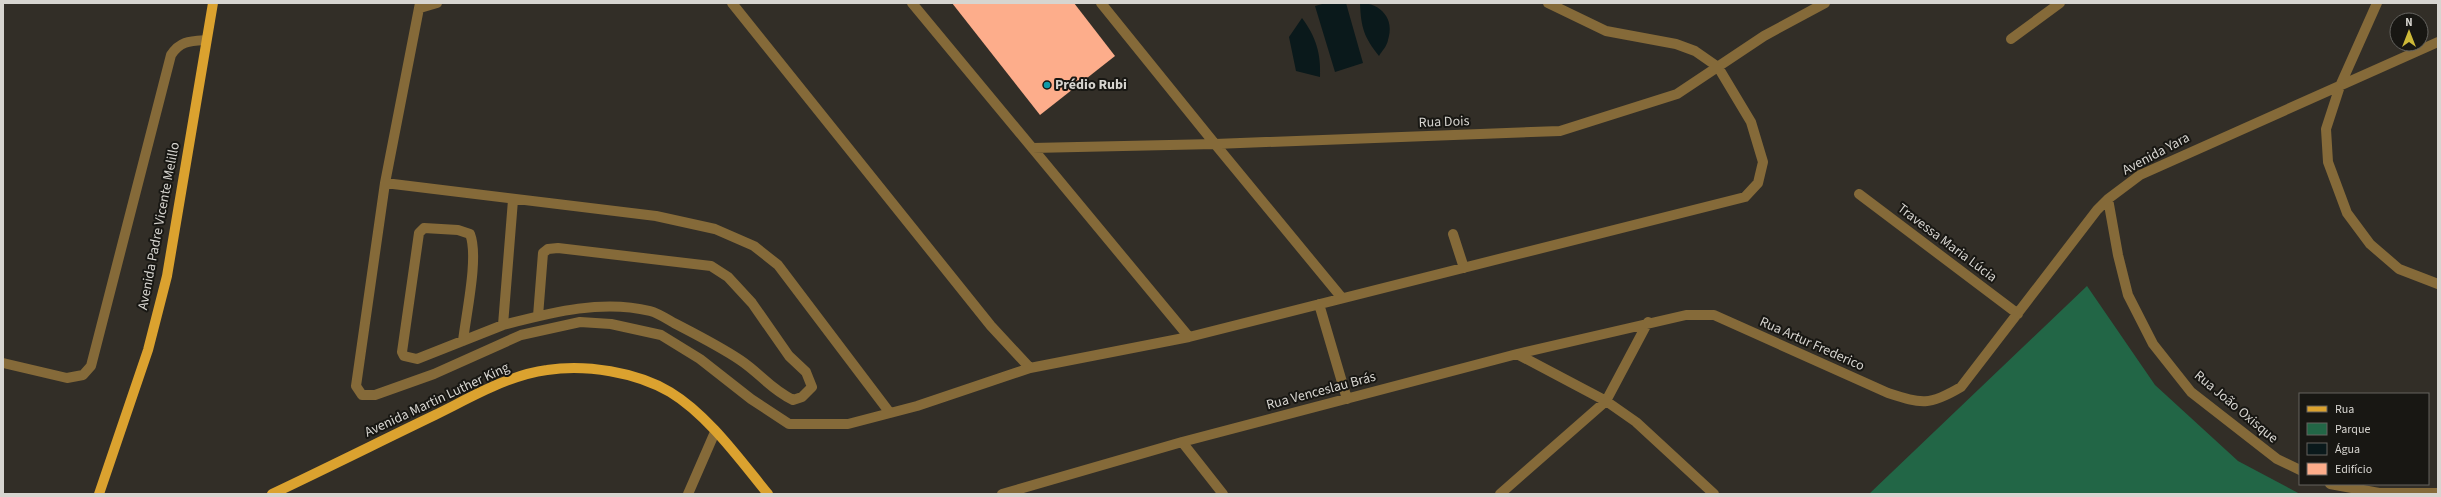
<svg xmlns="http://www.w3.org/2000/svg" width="2441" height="497" font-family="'Source Sans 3',sans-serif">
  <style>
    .green { fill: #226646 }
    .water { fill: #0a191b }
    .building { fill: #fdad8b }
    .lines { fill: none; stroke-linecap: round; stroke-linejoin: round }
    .minor { stroke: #856a39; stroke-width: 10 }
    .major { stroke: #dba22f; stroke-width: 10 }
    .culture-dot { fill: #0f9aa8; stroke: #181713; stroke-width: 1.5 }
    .labels { text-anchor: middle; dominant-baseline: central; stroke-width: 4; stroke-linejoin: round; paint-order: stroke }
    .poi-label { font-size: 14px; font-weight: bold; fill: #d7d5d0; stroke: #181713; text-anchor: start }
    .street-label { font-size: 14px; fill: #d7d5d0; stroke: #181713 }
  </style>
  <rect width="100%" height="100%" fill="#322e27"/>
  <path class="green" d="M 2087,286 L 2155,385 L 2238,461 L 2300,494 L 1869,494 Z"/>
  <path class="water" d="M 1326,3 L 1346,3 L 1363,63 L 1335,72 L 1315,6 Z
    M 1360,3 C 1381,3 1395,19 1388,40 C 1387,46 1382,51 1379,56 C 1364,37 1361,28 1360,3 Z
    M 1302,18 C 1316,37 1321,53 1320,77 L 1296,71 L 1289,37 Z"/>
  <path class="building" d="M 952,3 L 1074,3 L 1115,56 L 1040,115 Z"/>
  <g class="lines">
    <path class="minor" d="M 420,3 L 385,183 L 356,386 L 362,395 L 375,395 L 434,374 L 521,335 L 580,322 L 611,324 L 661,335 L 700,359 L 751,399 L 789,424 L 848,424 L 917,406 L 1030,368
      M 732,3 L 991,326 L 1030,368 L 1189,337 L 1745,197 L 1758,183 L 1763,162 L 1751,122 L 1718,67 L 1695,51 L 1676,44 L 1606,31 L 1548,3
      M 912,3 L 1189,337
      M 1101,3 L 1215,144 L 1560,131 L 1677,94 L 1764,36 L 1825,3
      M 2377,3 L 2340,86 L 2326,129 L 2328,162 L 2347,213 L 2370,244 L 2399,269 L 2438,284
      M 420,8 L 437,3
      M 2011,39 L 2060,3
      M 1032,148 L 1215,144 L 1342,298
      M 385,183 L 656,216 L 715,229 L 754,246 L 778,265 L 890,413
      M 1859,194 L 2018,314
      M 2108,199 L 2118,255 L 2128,295 L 2153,344 L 2191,392 L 2277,459 L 2300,470
      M 1453,234 L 1464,268
      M 1319,304 L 1347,399
      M 503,325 C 550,313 601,299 650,311 C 658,313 667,319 674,323 C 697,335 719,346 740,360 C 761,374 769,388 793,400 L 802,397 L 812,387 L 806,372 L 789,356 L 752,303 L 728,277 L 711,266 L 558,248 L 548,249 L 543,253 L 538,316
      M 463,341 C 466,314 479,257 470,234 L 458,230 L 424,228 L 419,233 L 402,352 L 404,356 L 417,359 L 503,325 L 513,200
      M 1517,354 L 1606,401 L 1636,422 L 1714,494
      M 3,363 L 67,378 L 83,375 L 91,366 L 171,55 C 180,41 190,41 206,40
      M 1182,442 L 1223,494
      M 2330,484 L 2379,493 L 2438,493
      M 688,494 L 715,432
      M 1002,494 L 1182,442 L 1517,354 L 1686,315 L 1714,315 L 1888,393 C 1922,404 1929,406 1961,387 L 2097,210 L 2108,199 L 2140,175 L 2438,42
      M 1500,494 L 1606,401 L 1648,322"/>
    <path class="major" d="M 99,494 L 148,350 L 167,276 L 213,3
      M 272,494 C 327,468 381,441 435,415 C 470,398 508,375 547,370 C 586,364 636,372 670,392 C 708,415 740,460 768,494"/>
  </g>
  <circle class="culture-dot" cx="1047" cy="85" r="4"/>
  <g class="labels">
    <g class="poi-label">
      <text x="1055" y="85">Prédio Rubi</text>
    </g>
    <g class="street-label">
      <text transform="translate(1444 122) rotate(-2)">Rua Dois</text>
      <text transform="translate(2156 154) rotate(-28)">Avenida Yara</text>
      <text transform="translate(159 226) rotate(-79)">Avenida Padre Vicente Melillo</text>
      <text transform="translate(1947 243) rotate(37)">Travessa Maria Lúcia</text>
      <text transform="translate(1812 344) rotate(24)">Rua Artur Frederico</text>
      <text transform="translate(1321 391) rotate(-15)">Rua Venceslau Brás</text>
      <text transform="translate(437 400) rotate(-25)">Avenida Martin Luther King</text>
      <text transform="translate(2236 407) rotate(40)">Rua João Oxisque</text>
    </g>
  </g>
  <rect width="2441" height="497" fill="none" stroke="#d7d5d0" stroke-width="8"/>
  <rect x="2299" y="393" width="130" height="92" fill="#181713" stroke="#64635f"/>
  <rect x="2307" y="406" width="20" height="6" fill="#dba22f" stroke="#64635f"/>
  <text x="2335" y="413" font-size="12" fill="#d7d5d0">Rua</text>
  <rect x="2307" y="423" width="20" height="12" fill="#226646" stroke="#64635f"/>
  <text x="2335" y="433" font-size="12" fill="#d7d5d0">Parque</text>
  <rect x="2307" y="443" width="20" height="12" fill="#0a191b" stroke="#64635f"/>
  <text x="2335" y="453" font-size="12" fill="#d7d5d0">Água</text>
  <rect x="2307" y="463" width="20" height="12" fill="#fdad8b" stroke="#64635f"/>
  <text x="2335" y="473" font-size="12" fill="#d7d5d0">Edifício</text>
  <g transform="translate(2409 32)"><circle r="19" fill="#181713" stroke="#64635f"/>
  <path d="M0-3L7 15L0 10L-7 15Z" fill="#cdb938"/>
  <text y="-6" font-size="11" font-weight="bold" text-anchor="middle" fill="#d7d5d0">N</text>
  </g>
</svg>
